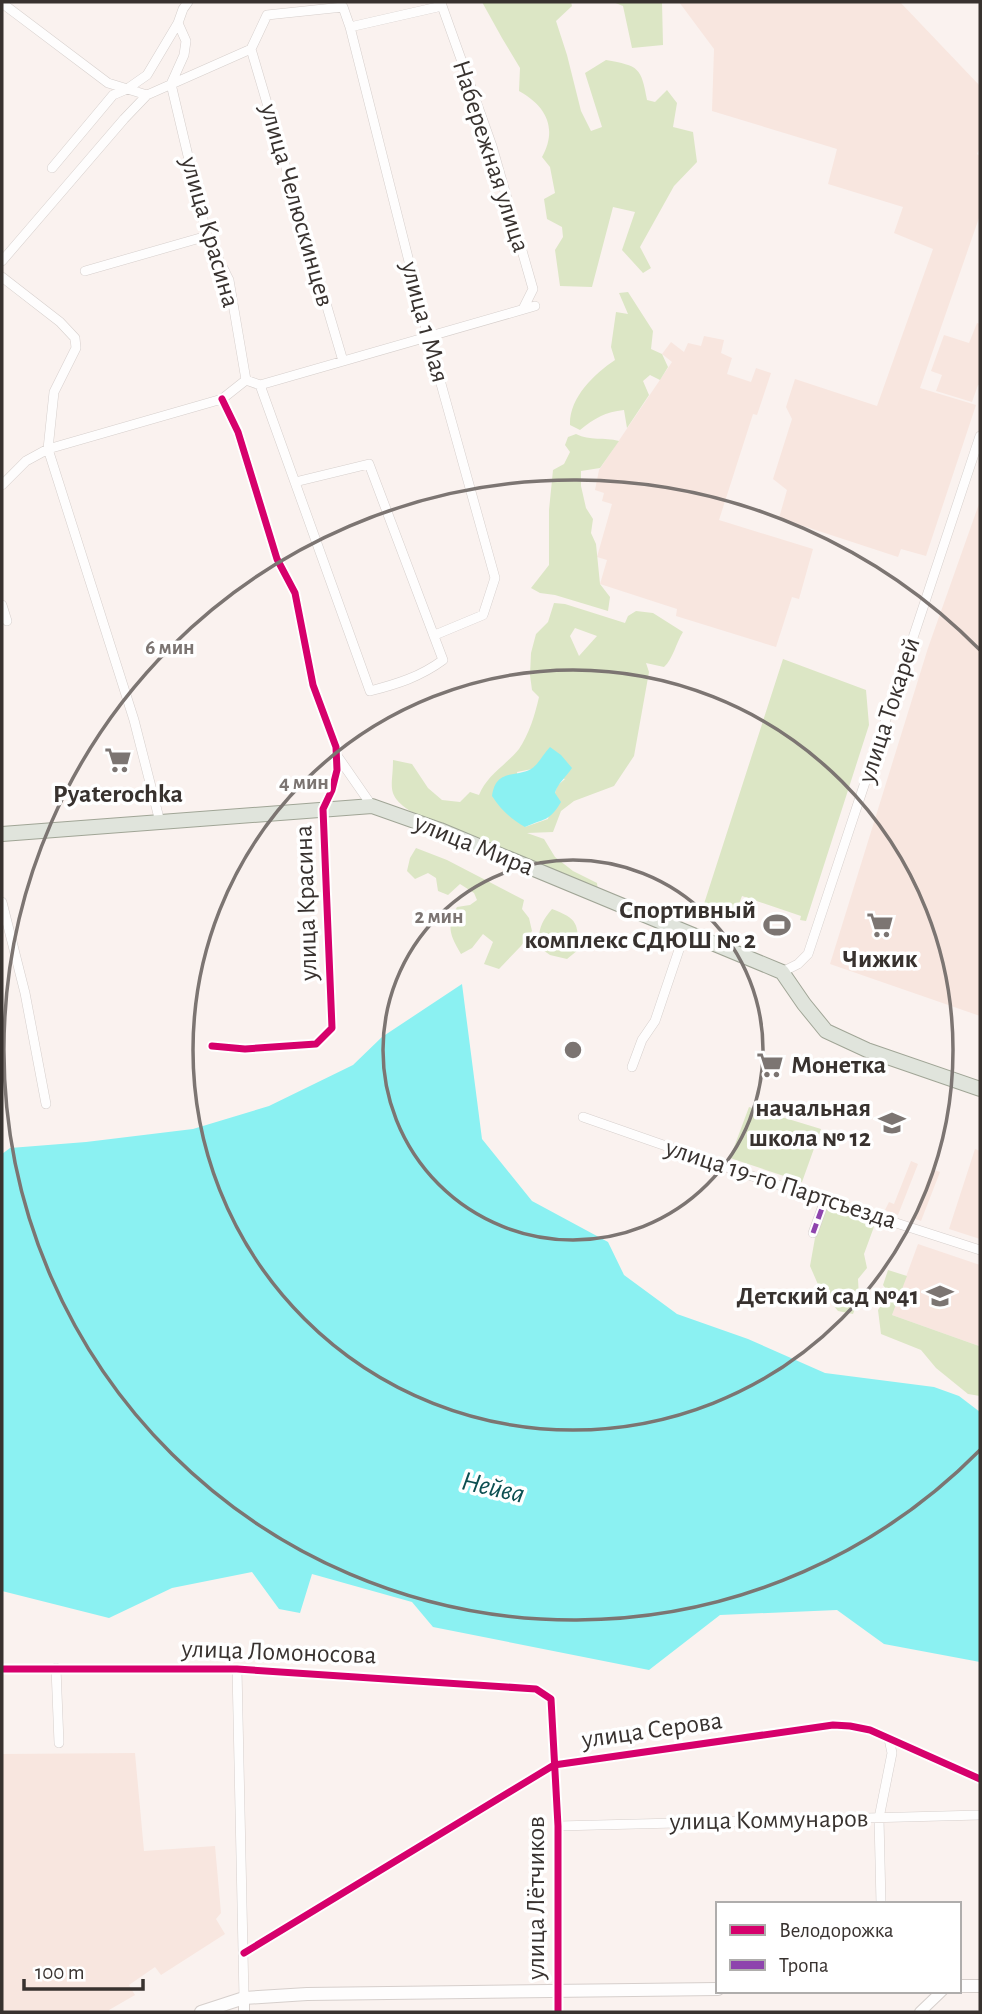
<svg xmlns="http://www.w3.org/2000/svg" width="982" height="2014" font-family="'Alegreya Sans',sans-serif">
  <style>
    .built { fill: #f8e6df }
    .green { fill: #dce6c5; fill-rule: evenodd }
    .water { fill: #8bf1f2 }
    .lines { fill: none; stroke-linecap: round; stroke-linejoin: round }
    .minor-casing { stroke: #d6cfcc; stroke-width: 10 }
    .tertiary-casing { stroke: #d6cfcc; stroke-width: 12 }
    .secondary-casing { stroke: #d6cfcc; stroke-width: 14 }
    .primary-casing { stroke: #a0a596; stroke-width: 16 }
    .minor { stroke: #fefdfd; stroke-width: 9 }
    .tertiary { stroke: #fefdfd; stroke-width: 10 }
    .secondary { stroke: #fefdfd; stroke-width: 12 }
    .primary { stroke: #e0e4dc; stroke-width: 14 }
    .quiet { stroke: #8e44ad; stroke-width: 5; stroke-dasharray: 10 5; stroke-linecap: butt }
    .cycleway-casing { stroke: #fff; stroke-width: 11 }
    .cycleway { stroke: #d6006c; stroke-width: 7 }
    .ring { fill: none; stroke: #7c7572; stroke-width: 3.5 }
    .labels { text-anchor: middle; dominant-baseline: central; stroke-width: 7; stroke-linejoin: round; paint-order: stroke }
    .street-label { font-size: 26px; fill: #38322f; stroke: #fff }
    .poi-label { font-size: 26px; font-weight: bold; fill: #38322f; stroke: #fff; text-anchor: end }
    .water-label { font-size: 28px; font-style: italic; fill: #0b4e50; stroke: #fff }
    .centre { fill: #7c7572; stroke: #fff; stroke-width: 3.5 }
    .ring-label { font-size: 21px; text-anchor: middle; font-weight: bold; fill: #7c7572; stroke: #fff; stroke-width: 7; stroke-linejoin: round; paint-order: stroke }
  </style>
  <rect width="100%" height="100%" fill="#faf2ef"/>
  <path class="built" d="M 679,2 L 900,2 L 980,86 L 980,147 L 977,154 L 980,156 L 980,215 L 920,388 L 976,405 L 926,556 L 901,549 L 898,557 L 779,518 L 787,490 L 773,479 L 792,419 L 786,407 L 795,379 L 877,406 L 933,249 L 894,233 L 903,207 L 828,184 L 837,149 L 712,111 L 714,49 Z
    M 977,323 L 980,324 L 980,385 L 978,385 L 972,402 L 936,391 L 942,375 L 931,371 L 944,335 L 969,343 Z
    M 704,336 L 724,340 L 721,353 L 732,358 L 727,374 L 751,382 L 756,368 L 771,373 L 757,415 L 753,414 L 719,520 L 813,549 L 799,599 L 792,597 L 776,647 L 676,616 L 677,609 L 600,584 L 607,560 L 597,557 L 612,504 L 602,501 L 604,493 L 595,490 L 599,470 L 672,362 L 662,354 L 671,342 L 684,352 L 688,343 L 701,346 Z
    M 980,501 L 980,1016 L 830,964 L 928,648 Z
    M 975,1149 L 980,1151 L 980,1239 L 949,1229 Z
    M 911,1161 L 918,1164 L 898,1215 L 885,1210 L 889,1202 L 894,1204 Z
    M 932,1169 L 940,1172 L 921,1221 L 913,1218 Z
    M 918,1244 L 980,1265 L 980,1341 L 979,1346 L 892,1315 Z
    M 135,1753 L 144,1851 L 215,1846 L 221,1913 L 216,1919 L 225,1934 L 161,1975 L 155,1967 L 129,1985 L 135,1995 L 109,2010 L 109,2012 L 2,2012 L 2,1754 Z"/>
  <path class="green" d="M 482,2 L 571,2 L 572,6 L 556,21 L 567,55 L 581,111 L 591,131 L 602,127 L 585,73 L 606,60 C 639,66 641,67 647,100 L 655,102 L 667,90 L 677,103 L 673,127 L 693,132 L 697,162 L 674,186 L 640,247 L 651,268 L 643,273 L 622,250 L 635,212 L 613,207 L 592,287 L 560,286 L 555,250 L 563,237 L 562,227 L 547,219 L 544,199 L 555,193 L 550,167 L 542,157 C 558,128 546,106 519,91 L 520,68 L 502,38 Z
    M 613,2 L 662,2 L 663,45 L 632,48 L 623,6 Z
    M 628,292 L 653,331 L 651,349 L 662,354 L 668,367 L 660,380 L 650,375 L 643,381 L 649,395 L 627,428 L 624,410 C 605,412 595,418 580,430 L 570,425 C 569,398 594,374 615,360 L 611,347 L 616,312 L 628,314 L 619,293 Z
    M 576,434 C 590,441 604,437 619,441 L 600,468 L 581,471 L 581,486 L 586,508 L 593,519 L 591,533 L 596,544 L 600,584 L 610,597 L 608,611 L 555,595 L 540,593 L 531,588 L 549,565 L 549,510 L 553,470 L 564,464 L 570,452 L 565,445 L 568,437 Z
    M 554,603 L 565,604 L 625,623 L 628,616 L 636,611 L 653,613 L 683,632 C 676,643 673,659 664,667 L 646,663 L 649,672 L 634,756 L 614,786 L 574,801 L 561,811 L 553,832 L 527,833 L 544,839 L 555,857 L 573,871 L 597,883 L 598,892 L 410,811 C 385,794 393,787 393,760 L 412,764 L 428,788 L 442,800 L 460,802 L 470,792 L 479,795 C 487,775 506,765 519,749 C 529,734 535,715 539,697 L 532,690 L 530,675 L 531,653 L 536,634 L 548,622 ZM 575,628 L 597,636 L 579,656 L 570,636 ZM 532,769 L 565,779 L 557,786 L 548,819 L 525,827 L 517,772 Z
    M 783,659 L 866,690 L 869,725 L 806,921 L 800,920 L 801,916 L 742,896 L 733,920 L 702,910 Z
    M 416,848 L 447,860 L 524,900 L 522,909 L 529,918 L 532,931 L 521,946 L 499,969 L 484,964 L 493,942 L 483,934 L 472,948 L 461,954 C 450,935 446,927 457,907 L 470,905 L 477,900 L 474,893 L 460,884 L 448,895 L 438,891 L 436,878 L 428,873 L 415,879 L 407,871 L 410,858 Z
    M 552,909 C 578,919 578,923 578,950 L 567,959 L 550,955 L 540,948 C 537,931 541,922 552,909 Z
    M 749,1107 L 821,1129 L 802,1182 L 730,1158 Z
    M 827,1208 L 875,1224 L 864,1254 L 867,1268 L 858,1279 L 859,1298 L 853,1314 L 838,1311 L 820,1289 L 810,1266 L 815,1238 Z
    M 888,1270 L 907,1276 L 892,1315 L 979,1346 L 980,1396 L 968,1394 L 936,1368 L 921,1350 L 881,1334 L 878,1310 L 889,1293 L 883,1285 Z"/>
  <path class="water" d="M 550,747 L 561,755 L 572,768 C 567,776 557,784 555,793 L 561,802 C 549,822 545,818 525,827 C 511,819 501,810 492,796 C 496,768 515,778 531,769 C 538,765 544,753 550,747 Z
    M 462,984 L 482,1139 L 532,1201 L 608,1242 L 624,1275 L 677,1314 L 748,1339 L 825,1373 L 934,1387 L 959,1396 L 980,1412 L 980,1662 L 884,1644 L 837,1610 L 720,1615 L 649,1670 L 433,1627 L 412,1602 L 312,1574 L 300,1613 L 279,1609 L 252,1572 L 172,1588 L 109,1618 L 2,1591 L 2,1154 L 10,1148 L 86,1142 L 193,1129 L 269,1106 L 353,1065 L 382,1037 Z"/>
  <g class="lines">
    <defs>
      <path id="minor" d="M 188,2 L 183,9 L 178,23 L 186,41 L 184,55 L 171,84 L 207,236 L 229,280 L 246,380
        M 2,3 L 108,83 L 147,95
        M 441,3 L 492,146 L 533,289 L 523,309
        M 350,27 L 428,337 L 495,578 L 483,615 L 435,635
        M 251,49 L 343,361
        M 52,168 L 113,95 L 127,89 L 147,75 L 178,23
        M 2,261 L 124,119 L 147,95 L 251,49 L 267,15 L 343,7 L 350,27 L 442,6
        M 85,271 L 207,236
        M 2,277 L 60,322 L 75,338 L 76,348 L 54,392 L 48,449 L 134,720 L 160,822
        M 260,385 L 370,691 C 397,684 420,677 443,660 L 369,464 L 295,482
        M 2,485 L 26,461 L 48,449 L 222,399 L 246,380 L 260,385 L 535,306
        M 2,605 L 7,621
        M 338,757 L 372,806
        M 2,902 L 25,993 L 46,1104
        M 782,972 L 798,964 L 808,954 L 980,436
        M 212,1046 L 245,1049 L 316,1044 L 332,1028 L 323,809 L 332,790 L 337,770 L 336,747 L 313,685 L 295,593 L 277,559 L 238,432 L 222,399
        M 632,1067 L 642,1040 L 655,1021 L 685,932
        M 583,1117 L 766,1181 L 980,1250
        M 813,1233 L 825,1200
        M 56,1668 L 59,1743
        M 2,1669 L 237,1669 L 536,1689 L 551,1699 L 558,1826 L 558,2012
        M 237,1669 L 244,1998
        M 558,1826 L 980,1815
        M 881,1904 L 879,1818 L 892,1753 L 889,1739
        M 244,1953 L 554,1765 L 833,1725 L 850,1726 L 870,1730 L 980,1779"/>
      <path id="tertiary" d="M 244,1998 L 244,2012
        M 920,2012 L 942,1991"/>
      <path id="secondary" d="M 959,1986 L 980,1986
        M 201,2012 L 244,1998 L 307,1994 L 718,1989"/>
      <path id="primary" d="M 2,834 L 372,806 L 440,830 L 782,972 L 804,1004 L 826,1031 L 867,1050 L 980,1089"/>
    </defs>
    <use href="#minor" class="minor-casing"/>
    <use href="#tertiary" class="tertiary-casing"/>
    <use href="#secondary" class="secondary-casing"/>
    <use href="#primary" class="primary-casing"/>
    <use href="#minor" class="minor"/>
    <use href="#tertiary" class="tertiary"/>
    <use href="#secondary" class="secondary"/>
    <use href="#primary" class="primary"/>
    <path class="quiet" d="M 813,1233 L 825,1200"/>
    <defs>
      <path id="cycleway" d="M 212,1046 L 245,1049 L 316,1044 L 332,1028 L 323,809 L 332,790 L 337,770 L 336,747 L 313,685 L 295,593 L 277,559 L 238,432 L 222,399
        M 2,1669 L 237,1669 L 536,1689 L 551,1699 L 558,1826 L 558,2012
        M 244,1953 L 554,1765 L 833,1725 L 850,1726 L 870,1730 L 980,1779"/>
    </defs>
    <use href="#cycleway" class="cycleway-casing"/>
    <use href="#cycleway" class="cycleway"/>
  </g>
  <g class="ring">
    <circle cx="573" cy="1050" r="190"/>
    <circle cx="573" cy="1050" r="380"/>
    <path d="M980 1450A570 570 0 1 1 980 650"/>
  </g>
  <defs>
    <symbol id="supermarket-bare" viewBox="-9 -9 18 18"><path d="M-6-5.5h2.5l.6 2H6L4.5 2H-2.5L-4.4-4H-6ZM-1.5 3.2a1.3 1.3 0 1 0 .1 0ZM3 3.2a1.3 1.3 0 1 0 .1 0Z" fill="#7c7572" stroke="#fff" stroke-width="2.5" paint-order="stroke"/></symbol>
    <symbol id="stadium-bare" viewBox="-9 -9 18 18"><path d="M0-5a6.5 5 0 1 0 0 10a6.5 5 0 1 0 0-10ZM-3.5-1.8h7v3.6h-7Z" fill="#7c7572" stroke="#fff" stroke-width="2.5" paint-order="stroke"/></symbol>
    <symbol id="school-bare" viewBox="-9 -9 18 18"><path d="M0-5L7-2L0 1L-7-2ZM-4 1L0 2.5L4 1V4Q0 6-4 4Z" fill="#7c7572" stroke="#fff" stroke-width="2.5" paint-order="stroke"/></symbol>
  </defs>
  <g fill-rule="evenodd">
    <use href="#supermarket-bare" x="99" y="741" width="38" height="38"/>
    <use href="#stadium-bare" x="758" y="906" width="38" height="38"/>
    <use href="#supermarket-bare" x="861" y="906" width="38" height="38"/>
    <use href="#supermarket-bare" x="751" y="1046" width="38" height="38"/>
    <use href="#school-bare" x="873" y="1104" width="38" height="38"/>
    <use href="#school-bare" x="921" y="1277" width="38" height="38"/>
  </g>
  <g class="labels">
    <g class="street-label">
      <text transform="translate(491 156) rotate(72)">Набережная улица</text>
      <text transform="translate(297 205) rotate(74)">улица Челюскинцев</text>
      <text transform="translate(210 232) rotate(74)">улица Красина</text>
      <text transform="translate(425 322) rotate(75)">улица 1 Мая</text>
      <text transform="translate(889 710) rotate(-72)">улица Токарей</text>
      <text transform="translate(474 845) rotate(22)">улица Мира</text>
      <text transform="translate(306 903) rotate(-92)">улица Красина</text>
      <text transform="translate(781 1184) rotate(18)">улица 19-го Партсъезда</text>
      <text transform="translate(279 1652) rotate(2)">улица Ломоносова</text>
      <text transform="translate(652 1730) rotate(-8)">улица Серова</text>
      <text transform="translate(769 1820) rotate(-1)">улица Коммунаров</text>
      <text transform="translate(536 1898) rotate(-90)">улица Лётчиков</text>
    </g>
    <g class="poi-label">
      <text x="118" y="794" text-anchor="middle">Pyaterochka</text>
      <text x="756" y="910">Спортивный<tspan x="756" dy="30">комплекс СДЮШ № 2</tspan></text>
      <text x="880" y="959" text-anchor="middle">Чижик</text>
      <text x="791" y="1065" text-anchor="start">Монетка</text>
      <text x="871" y="1108">начальная<tspan x="871" dy="30">школа № 12</tspan></text>
      <text x="919" y="1296">Детский сад №41</text>
    </g>
    <g class="water-label">
      <text transform="translate(493 1488) rotate(13)">Нейва</text>
    </g>
  </g>
  <circle cx="573" cy="1050" r="10" class="centre"/>
  <g class="ring-label">
    <text x="170" y="654">6 мин</text>
    <text x="304" y="789">4 мин</text>
    <text x="439" y="923">2 мин</text>
  </g>
  <rect width="982" height="2014" fill="none" stroke="#38322f" stroke-width="7"/>
  <rect x="716" y="1902" width="245" height="91" fill="#ffffff" stroke="#afadac" stroke-width="2"/>
  <rect x="730" y="1925" width="35" height="10" fill="#d6006c" stroke="#afadac" stroke-width="2"/>
  <text x="779" y="1937" font-size="21" fill="#38322f">Велодорожка</text>
  <rect x="730" y="1960" width="35" height="10" fill="#8e44ad" stroke="#afadac" stroke-width="2"/>
  <text x="779" y="1972" font-size="21" fill="#38322f">Тропа</text>
  <path d="M24 1979v10h119v-10" fill="none" stroke="#38322f" stroke-width="3.5"/>
  <text x="35" y="1979" font-size="21" fill="#38322f" stroke="#ffffff" stroke-width="5" paint-order="stroke">100 m</text>
</svg>
